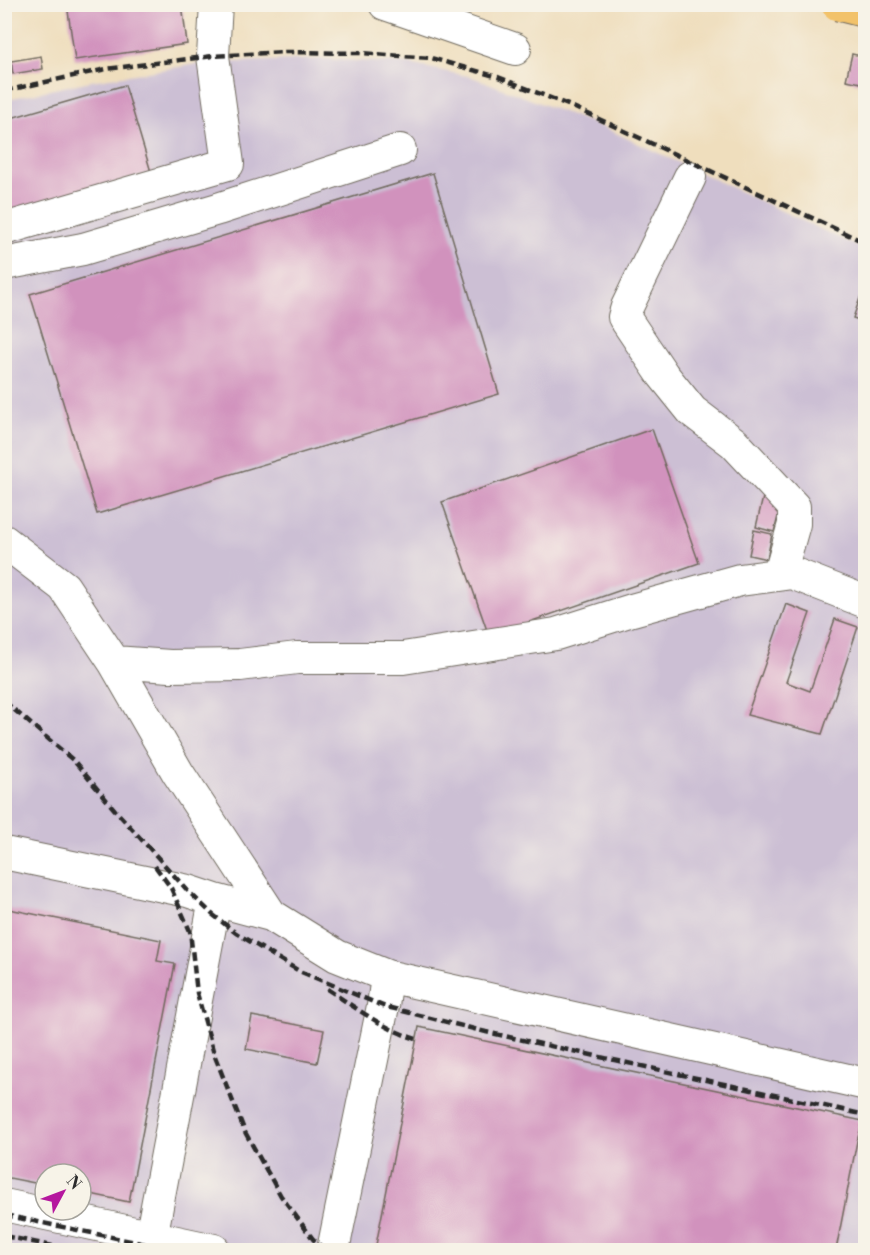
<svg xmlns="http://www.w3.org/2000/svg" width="870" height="1255" font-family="'Libre Bodoni',serif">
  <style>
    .industrial { fill: #ccbfd4; fill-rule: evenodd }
    .building { fill: #d192bd }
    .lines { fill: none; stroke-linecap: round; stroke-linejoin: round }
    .minor-casing { stroke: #706a5e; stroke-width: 34 }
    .minor { stroke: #fff; stroke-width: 32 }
    .rail { stroke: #2b2b2b; stroke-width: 4.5; stroke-dasharray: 9 4.5; stroke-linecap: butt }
    .highway-bridge-casing { stroke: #706a5e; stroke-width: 35; stroke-linecap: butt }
    .highway-bridge { stroke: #f2c26a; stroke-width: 33 }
  </style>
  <rect width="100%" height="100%" fill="#f7f3e8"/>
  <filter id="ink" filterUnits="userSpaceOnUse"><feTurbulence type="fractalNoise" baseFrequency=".0167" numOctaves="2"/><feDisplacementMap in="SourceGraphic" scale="12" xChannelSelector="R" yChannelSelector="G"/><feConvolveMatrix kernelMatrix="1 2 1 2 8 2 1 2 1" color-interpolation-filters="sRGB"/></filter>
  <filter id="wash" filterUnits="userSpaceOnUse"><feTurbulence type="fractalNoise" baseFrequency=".008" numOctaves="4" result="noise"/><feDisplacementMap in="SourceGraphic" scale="24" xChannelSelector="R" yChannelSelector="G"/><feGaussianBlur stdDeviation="1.35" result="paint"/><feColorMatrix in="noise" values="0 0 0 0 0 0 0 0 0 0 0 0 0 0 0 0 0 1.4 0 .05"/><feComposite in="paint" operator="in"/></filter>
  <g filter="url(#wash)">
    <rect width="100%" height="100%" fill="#efdebd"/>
    <path class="industrial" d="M 325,59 L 409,64 L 472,77 L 605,128 L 865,250 L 865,1250 L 16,1250 L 5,1248 L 4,100 L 91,81 L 204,63 ZM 45,1174 L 81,1174 L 81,1210 L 45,1210 Z"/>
    <g id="blocks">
      <path class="building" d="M 67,4 L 182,4 L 187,44 L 75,60 Z
        M 852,54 L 866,57 L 866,84 L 846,80 Z
        M 41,56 L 43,69 L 13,74 L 11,61 Z
        M 125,85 L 151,172 L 4,215 L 4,120 Z
        M 433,173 L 499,394 L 97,514 L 30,294 Z
        M 865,284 L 866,284 L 866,322 L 853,318 Z
        M 652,429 L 699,563 L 489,636 L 442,502 Z
        M 764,493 L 783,497 L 774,532 L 756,527 Z
        M 754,530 L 772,534 L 767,559 L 749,555 Z
        M 786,604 L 810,613 L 786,682 L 810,691 L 835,619 L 858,627 L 822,734 L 747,715 Z
        M 4,908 L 161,940 L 157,961 L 175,964 L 129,1202 L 81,1192 L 81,1174 L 45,1174 L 45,1185 L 4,1177 Z
        M 252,1016 L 324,1030 L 317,1063 L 246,1049 Z
        M 419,1027 L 863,1121 L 857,1141 L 836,1250 L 375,1250 Z"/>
    </g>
  </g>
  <g filter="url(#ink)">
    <use href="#blocks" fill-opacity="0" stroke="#706a5e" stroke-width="1.5"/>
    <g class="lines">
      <defs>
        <path id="minor" d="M 385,4 L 515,49
          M 690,177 L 627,307 L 624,317 L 663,375 L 692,411 L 734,443 L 794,507 L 794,524 L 780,574
          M 4,229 L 228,164 L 213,56 L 216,4
          M 4,264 L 83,249 L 218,209 L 400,150
          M 4,541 L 64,587 L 114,662 L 178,773 L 271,915 L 337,956 L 387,976 L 866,1084
          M 114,662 L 170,666 L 240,665 L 297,658 L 403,658 L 556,634 L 632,610 L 740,580 L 792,573 L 866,602
          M 4,853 L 188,891 L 215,900 L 271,915
          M 4,1205 L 214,1250
          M 151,1238 L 215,900
          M 333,1250 L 383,1006 L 387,976"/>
      </defs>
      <use href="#minor" class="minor-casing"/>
      <use href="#minor" class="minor"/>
      <path class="rail" d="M 4,91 L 106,69 L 213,56 L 286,52 L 360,53 L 431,58 L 498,77 L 573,107 L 866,243
        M 4,701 L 74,761 L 115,810 L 188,891 L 212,914 L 236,933 L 299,971 L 383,1006 L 486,1032 L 866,1115
        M 155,866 L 171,888 L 190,931 L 197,993 L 214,1054 L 245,1132 L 281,1196 L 313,1239 L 325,1250
        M 327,989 C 355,1007 383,1029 416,1039
        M 859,1135 L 866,1136
        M 4,1215 L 175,1250
        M 4,1236 L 72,1250"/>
      <defs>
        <path id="highway-bridge" d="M 838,4 L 866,11"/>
      </defs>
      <use href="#highway-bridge" class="highway-bridge-casing"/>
      <use href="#highway-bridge" class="highway-bridge"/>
    </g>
  </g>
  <rect width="870" height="1255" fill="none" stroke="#f7f3e8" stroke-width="24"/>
  <g transform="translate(63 1192) rotate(49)"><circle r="28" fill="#f7f3e8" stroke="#a5a39c" stroke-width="1.5"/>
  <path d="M0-4.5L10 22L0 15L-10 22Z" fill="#b5179e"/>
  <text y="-9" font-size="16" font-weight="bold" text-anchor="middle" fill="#2b2b2b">N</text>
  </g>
</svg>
